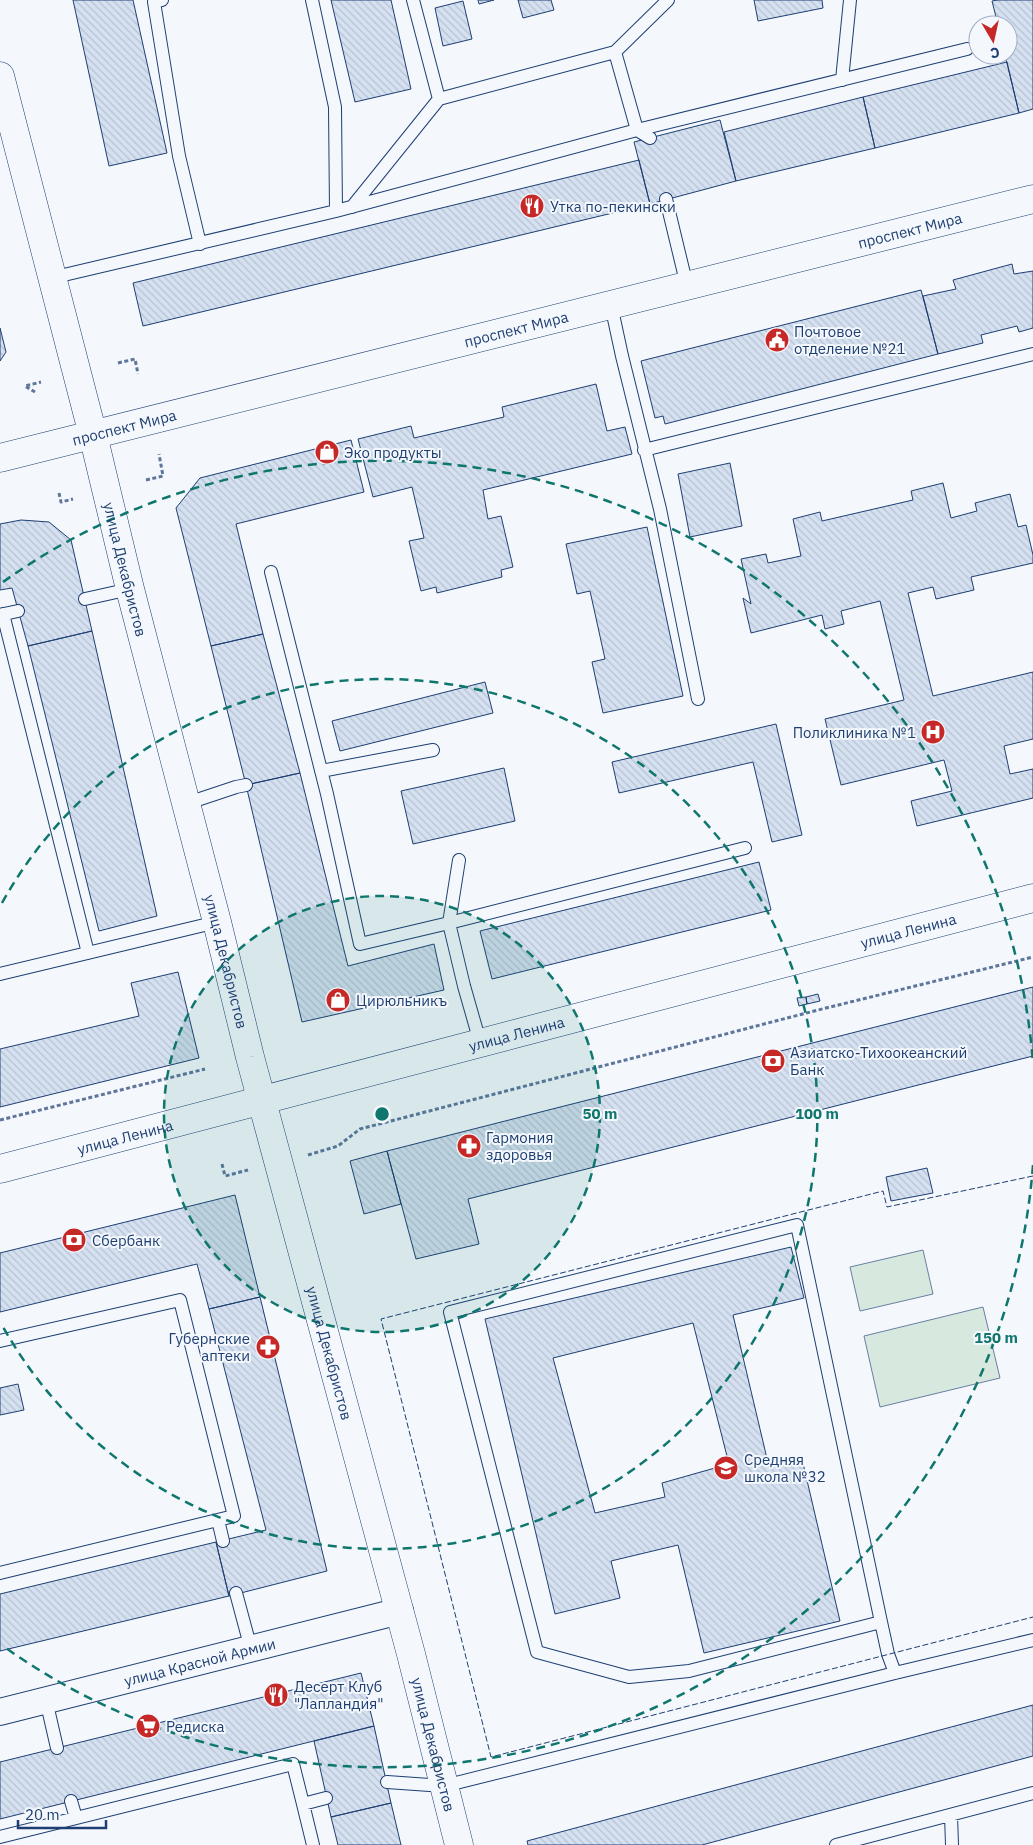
<svg xmlns="http://www.w3.org/2000/svg" width="1033" height="1845" font-family="'IBM Plex Sans',sans-serif">
  <style>
    .pitch { fill: #d7e8df; stroke: #687fa3 }
    .building { fill: url(#building-back-hatch); stroke: #1d3f73; fill-rule: evenodd }
    .lines { fill: none; stroke-linecap: round; stroke-linejoin: round }
    .service-casing { stroke: #1d3f73; stroke-width: 14 }
    .minor-casing { stroke: #1d3f73; stroke-width: 28 }
    .tertiary-casing { stroke: #1d3f73; stroke-width: 29 }
    .primary-casing { stroke: #1d3f73; stroke-width: 29 }
    .path { stroke: #5e769c; stroke-width: 3; stroke-dasharray: 4 2.5; stroke-linecap: butt }
    .service { stroke: #f4f7fb; stroke-width: 12 }
    .minor { stroke: #f4f7fb; stroke-width: 26 }
    .tertiary { stroke: #f4f7fb; stroke-width: 28 }
    .primary { stroke: #f4f7fb; stroke-width: 28 }
    .fence { stroke: #1d3f73; stroke-width: 1; stroke-dasharray: 6 2.5; stroke-linecap: butt }
    .ring { fill: none; stroke: #0f766e; stroke-width: 2.5; stroke-dasharray: 9 6 }
    .labels { text-anchor: middle; dominant-baseline: central; stroke-width: 4; stroke-linejoin: round; paint-order: stroke }
    .poi-label { font-size: 15px; fill: #1d3f73; stroke: #f4f7fb; text-anchor: start }
    .street-label { font-size: 15px; fill: #1d3f73; stroke: #f4f7fb }
    .centre { fill: #0f766e; stroke: #f4f7fb; stroke-width: 2.5 }
    .ring-label { font-size: 15px; text-anchor: middle; font-weight: bold; fill: #0f766e; stroke: #f4f7fb; stroke-width: 4; stroke-linejoin: round; paint-order: stroke }
  </style>
  <defs>
    <pattern id="building-back-hatch" width="6" height="6" patternUnits="userSpaceOnUse" patternTransform="scale(1.25)"><rect width="6" height="6" fill="#d5e0f0"/><path d="M-1 5l2 2M0 0l6 6M5-1l2 2" fill="none" stroke="#b6c1d1"/></pattern>
  </defs>
  <rect width="100%" height="100%" fill="#f4f7fb"/>
  <path class="pitch" d="M 923,1250 L 933,1294 L 860,1311 L 850,1267 Z
    M 983,1307 L 1000,1378 L 880,1407 L 864,1336 Z"/>
  <path class="building" d="M 73,0 L 133,0 L 167,153 L 109,166 Z
    M 331,0 L 391,0 L 411,89 L 355,102 Z
    M 478,0 L 494,0 L 479,4 Z
    M 518,0 L 551,0 L 554,10 L 523,18 Z
    M 754,0 L 822,0 L 823,8 L 758,21 Z
    M 998,0 L 1033,0 L 1033,109 L 1019,113 L 1005,55 L 1008,55 L 1008,25 L 998,25 L 992,1 Z
    M 463,1 L 472,39 L 443,46 L 435,8 Z
    M 1007,62 L 1019,113 L 875,148 L 863,97 Z
    M 863,97 L 875,148 L 736,181 L 724,132 Z
    M 720,120 L 736,181 L 650,204 L 634,142 Z
    M 639,160 L 650,204 L 143,326 L 133,283 Z
    M 1012,264 L 1014,274 L 1033,271 L 1033,328 L 1019,332 L 1017,326 L 981,335 L 983,343 L 938,354 L 923,296 L 956,289 L 953,280 Z
    M 921,290 L 938,354 L 665,424 L 663,416 L 655,418 L 641,361 Z
    M 0,328 L 6,352 L 0,361 Z
    M 596,384 L 607,431 L 625,427 L 632,454 L 483,490 L 488,519 L 501,516 L 513,567 L 501,570 L 502,577 L 437,593 L 436,587 L 421,591 L 409,541 L 424,538 L 412,487 L 373,497 L 358,439 L 411,426 L 414,438 L 504,417 L 502,407 Z
    M 351,440 L 364,492 L 236,524 L 263,634 L 211,646 L 176,508 L 200,478 Z
    M 730,463 L 742,526 L 690,537 L 678,474 Z
    M 943,483 L 951,518 L 977,511 L 975,503 L 1010,494 L 1018,527 L 1026,525 L 1033,555 L 1033,563 L 971,577 L 974,590 L 936,599 L 933,587 L 908,593 L 933,696 L 1033,672 L 1033,739 L 1004,746 L 1010,774 L 1033,769 L 1033,798 L 917,826 L 911,801 L 952,791 L 944,760 L 841,785 L 825,719 L 904,700 L 880,601 L 841,611 L 844,624 L 825,629 L 822,615 L 751,633 L 743,598 L 751,604 L 741,559 L 766,554 L 768,563 L 801,556 L 793,519 L 820,512 L 822,521 L 913,500 L 911,491 Z
    M 21,520 L 49,522 L 71,540 L 92,631 L 28,646 L 12,588 L 0,590 L 0,524 Z
    M 647,527 L 683,696 L 603,713 L 592,662 L 605,659 L 590,591 L 577,594 L 566,544 Z
    M 92,631 L 157,916 L 99,931 L 28,646 Z
    M 263,634 L 300,773 L 246,785 L 211,646 Z
    M 485,682 L 493,713 L 340,751 L 332,721 Z
    M 776,724 L 802,835 L 772,842 L 753,762 L 619,793 L 612,762 Z
    M 504,768 L 515,821 L 413,844 L 401,791 Z
    M 300,773 L 348,966 L 434,944 L 444,990 L 302,1022 L 246,785 Z
    M 759,862 L 771,910 L 492,979 L 480,931 Z
    M 178,972 L 199,1058 L 0,1107 L 0,1049 L 139,1016 L 131,983 Z
    M 1033,987 L 1033,1056 L 468,1199 L 479,1244 L 416,1259 L 387,1151 Z
    M 818,994 L 820,1001 L 807,1004 L 806,997 Z
    M 806,997 L 807,1004 L 799,1006 L 797,998 Z
    M 387,1151 L 401,1204 L 364,1214 L 350,1161 Z
    M 927,1168 L 933,1193 L 891,1201 L 886,1177 Z
    M 235,1195 L 260,1297 L 209,1309 L 197,1264 L 0,1312 L 0,1253 Z
    M 791,1247 L 804,1298 L 733,1315 L 769,1467 L 802,1459 L 840,1621 L 704,1653 L 678,1545 L 611,1561 L 620,1598 L 555,1614 L 485,1319 ZM 693,1323 L 729,1464 L 662,1483 L 665,1497 L 595,1513 L 553,1358 Z
    M 260,1297 L 327,1571 L 229,1596 L 216,1542 L 266,1530 L 209,1309 Z
    M 18,1384 L 24,1410 L 0,1415 L 0,1388 Z
    M 216,1542 L 229,1596 L 0,1651 L 0,1594 Z
    M 361,1673 L 374,1726 L 0,1819 L 0,1762 Z
    M 1033,1705 L 1033,1756 L 702,1845 L 528,1845 L 527,1841 Z
    M 374,1726 L 391,1803 L 331,1817 L 314,1741 Z
    M 391,1803 L 401,1845 L 338,1845 L 331,1817 Z"/>
  <g class="lines">
    <defs>
      <path id="service" d="M 162,0 L 154,2 L 179,156 L 200,244
        M 312,0 L 335,107 L 336,211
        M 842,80 L 850,0
        M 439,99 L 615,52
        M 650,138 L 637,130 L 615,52 L 668,0
        M 666,199 L 687,286
        M 352,207 L 439,99 L 413,0
        M 51,278 L 336,211 L 637,130 L 967,49
        M 611,305 L 622,356 L 660,509 L 698,699
        M 644,450 L 1033,354
        M 271,572 L 327,794 L 360,944 L 449,923 L 745,848
        M 85,599 L 130,589
        M 3,614 L 88,953
        M 0,615 L 18,611
        M 321,771 L 433,750
        M 185,804 L 236,787 L 246,785
        M 459,860 L 449,923 L 464,986 L 480,1042
        M 0,974 L 217,922
        M 0,1341 L 180,1300 L 234,1516 L 0,1573
        M 218,1520 L 223,1541
        M 236,1593 L 251,1649
        M 881,1622 L 689,1671 L 629,1677 L 537,1652 L 450,1312 L 797,1225 L 881,1622 L 888,1654 L 895,1673
        M 46,1700 L 57,1748
        M 387,1782 L 444,1786 L 895,1673 L 1033,1640
        M 71,1801 L 76,1818
        M 303,1804 L 313,1845
        M 951,1815 L 952,1845
        M 0,1837 L 293,1764 L 303,1804 L 326,1798
        M 836,1845 L 1033,1793"/>
      <g id="minor">
        <path id="s1" d="M 0,1712 L 400,1611"/>
      </g>
      <g id="tertiary">
        <path id="s2" d="M 0,76 L 93,435 L 130,589 L 217,922 L 250,1057 L 411,1654 L 459,1845"/>
      </g>
      <g id="primary">
        <path id="s3" d="M 0,458 L 1033,199"/>
        <path id="s4" d="M 0,1169 C 345,1080 688,987 1033,898"/>
      </g>
    </defs>
    <use href="#service" class="service-casing"/>
    <use href="#minor" class="minor-casing"/>
    <use href="#tertiary" class="tertiary-casing"/>
    <use href="#primary" class="primary-casing"/>
    <path class="path" d="M 118,363 L 135,359 L 138,374
      M 35,392 L 25,386 L 41,382
      M 146,480 L 163,476 L 159,454
      M 59,493 L 61,502 L 73,499
      M 0,1120 L 205,1069
      M 308,1155 L 338,1146 L 360,1129 L 818,1010 L 1033,957
      M 222,1164 L 225,1176 L 248,1170"/>
    <use href="#service" class="service"/>
    <use href="#minor" class="minor"/>
    <use href="#tertiary" class="tertiary"/>
    <use href="#primary" class="primary"/>
    <path class="fence" d="M 1033,1176 L 887,1207 L 883,1191 L 381,1319 L 491,1757 L 1033,1617"/>
  </g>
  <circle cx="382" cy="1114" r="218" fill="#0f766e" fill-opacity=".12"/>
  <g class="ring">
    <circle cx="382" cy="1114" r="218"/>
    <path d="M2 903A435 435 0 1 1 2 1325"/>
    <path d="M1033 1165A653 653 0 0 1 3 1646M3 582A653 653 0 0 1 1033 1063"/>
  </g>
  <defs>
    <symbol id="restaurant-disc" viewBox="-11 -11 22 22"><circle r="9.5" fill="#c62828" stroke="#f4f7fb"/><path d="M-5-6h1v4h1v-4h1v4h1v-4h1v5L-1.5 .5V6h-2V.5L-5-1ZM5-6V6H3V1.5H1.5Q1.5-4 5-6Z" fill="#fff"/></symbol>
    <symbol id="civic-disc" viewBox="-11 -11 22 22"><circle r="9.5" fill="#c62828" stroke="#f4f7fb"/><path d="M-.6-6.5H3V-4.5H.6V-3L4-1V1h2V6H-6V1h2V-1L-.6-3ZM-1.2 2.5V6h2.4V2.5Z" fill="#fff"/></symbol>
    <symbol id="shop-disc" viewBox="-11 -11 22 22"><circle r="9.5" fill="#c62828" stroke="#f4f7fb"/><path d="M-5-2.5h2.3a2.7 3.5 0 0 1 5.4 0H5L5.5 6h-11ZM-1.5-2.5h3a1.5 2.3 0 0 0-3 0Z" fill="#fff"/></symbol>
    <symbol id="hospital-disc" viewBox="-11 -11 22 22"><circle r="9.5" fill="#c62828" stroke="#f4f7fb"/><path d="M-5-5h3v3.5h4V-5h3V5h-3V1.5h-4V5h-3Z" fill="#fff"/></symbol>
    <symbol id="bank-disc" viewBox="-11 -11 22 22"><circle r="9.5" fill="#c62828" stroke="#f4f7fb"/><path d="M-6-4H6V4H-6ZM0-2.3a2.3 2.3 0 1 0 0 4.6a2.3 2.3 0 1 0 0-4.6Z" fill="#fff"/></symbol>
    <symbol id="pharmacy-disc" viewBox="-11 -11 22 22"><circle r="9.5" fill="#c62828" stroke="#f4f7fb"/><path d="M-2-6h4v4h4v4h-4v4h-4v-4h-4v-4h4Z" fill="#fff"/></symbol>
    <symbol id="school-disc" viewBox="-11 -11 22 22"><circle r="9.5" fill="#c62828" stroke="#f4f7fb"/><path d="M0-5L7-2L0 1L-7-2ZM-4 1L0 2.5L4 1V4Q0 6-4 4Z" fill="#fff"/></symbol>
    <symbol id="supermarket-disc" viewBox="-11 -11 22 22"><circle r="9.5" fill="#c62828" stroke="#f4f7fb"/><path d="M-6-5.5h2.5l.6 2H6L4.5 2H-2.5L-4.4-4H-6ZM-1.5 3.2a1.3 1.3 0 1 0 .1 0ZM3 3.2a1.3 1.3 0 1 0 .1 0Z" fill="#fff"/></symbol>
  </defs>
  <g fill-rule="evenodd">
    <use href="#restaurant-disc" x="518" y="192" width="28" height="28"/>
    <use href="#civic-disc" x="763" y="326" width="28" height="28"/>
    <use href="#shop-disc" x="313" y="438" width="28" height="28"/>
    <use href="#hospital-disc" x="919" y="718" width="28" height="28"/>
    <use href="#shop-disc" x="324" y="986" width="28" height="28"/>
    <use href="#bank-disc" x="759" y="1047" width="28" height="28"/>
    <use href="#pharmacy-disc" x="455" y="1132" width="28" height="28"/>
    <use href="#bank-disc" x="60" y="1226" width="28" height="28"/>
    <use href="#pharmacy-disc" x="254" y="1333" width="28" height="28"/>
    <use href="#school-disc" x="712" y="1454" width="28" height="28"/>
    <use href="#restaurant-disc" x="262" y="1681" width="28" height="28"/>
    <use href="#supermarket-disc" x="134" y="1712" width="28" height="28"/>
  </g>
  <g class="labels">
    <g class="poi-label">
      <text x="550" y="206">Утка по-пекински</text>
      <text x="794" y="331">Почтовое<tspan x="794" dy="17">отделение №21</tspan></text>
      <text x="344" y="452">Эко продукты</text>
      <text x="916" y="732" text-anchor="end">Поликлиника №1</text>
      <text x="356" y="1000">Цирюльникъ</text>
      <text x="790" y="1052">Азиатско-Тихоокеанский<tspan x="790" dy="17">Банк</tspan></text>
      <text x="486" y="1137">Гармония<tspan x="486" dy="17">здоровья</tspan></text>
      <text x="92" y="1240">Сбербанк</text>
      <text x="250" y="1338" text-anchor="end">Губернские<tspan x="250" dy="17">аптеки</tspan></text>
      <text x="744" y="1459">Средняя<tspan x="744" dy="17">школа №32</tspan></text>
      <text x="294" y="1686">Десерт Клуб<tspan x="294" dy="17">"Лапландия"</tspan></text>
      <text x="166" y="1726">Редиска</text>
    </g>
    <g class="street-label">
      <text stroke="none"><textPath href="#s3" startOffset="938">проспект Мира</textPath></text>
      <text stroke="none"><textPath href="#s3" startOffset="532">проспект Мира</textPath></text>
      <text stroke="none"><textPath href="#s3" startOffset="128">проспект Мира</textPath></text>
      <text stroke="none"><textPath href="#s2" startOffset="509">улица Декабристов</textPath></text>
      <text stroke="none"><textPath href="#s4" startOffset="939">улица Ленина</textPath></text>
      <text stroke="none"><textPath href="#s2" startOffset="914">улица Декабристов</textPath></text>
      <text stroke="none"><textPath href="#s4" startOffset="534">улица Ленина</textPath></text>
      <text stroke="none"><textPath href="#s4" startOffset="129">улица Ленина</textPath></text>
      <text stroke="none"><textPath href="#s2" startOffset="1319">улица Декабристов</textPath></text>
      <text stroke="none"><textPath href="#s1" startOffset="206">улица Красной Армии</textPath></text>
      <text stroke="none"><textPath href="#s2" startOffset="1724">улица Декабристов</textPath></text>
    </g>
  </g>
  <circle cx="382" cy="1114" r="8" class="centre"/>
  <g class="ring-label">
    <text x="600" y="1119">50 m</text>
    <text x="817" y="1119">100 m</text>
    <text x="996" y="1343">150 m</text>
  </g>
  <g transform="translate(993 40) rotate(171)"><circle r="24" fill="#f4f7fb" stroke="#9eadc5"/>
  <path d="M0-4L9 19L0 12L-9 19Z" fill="#c62828"/>
  <text y="-8" font-size="14" font-weight="bold" text-anchor="middle" fill="#1d3f73">С</text>
  </g>
  <path d="M18 1820v8h88v-8" fill="none" stroke="#1d3f73" stroke-width="2.5"/>
  <text x="25" y="1820" font-size="15" fill="#1d3f73" stroke="#f4f7fb" stroke-width="4" paint-order="stroke">20 m</text>
</svg>
